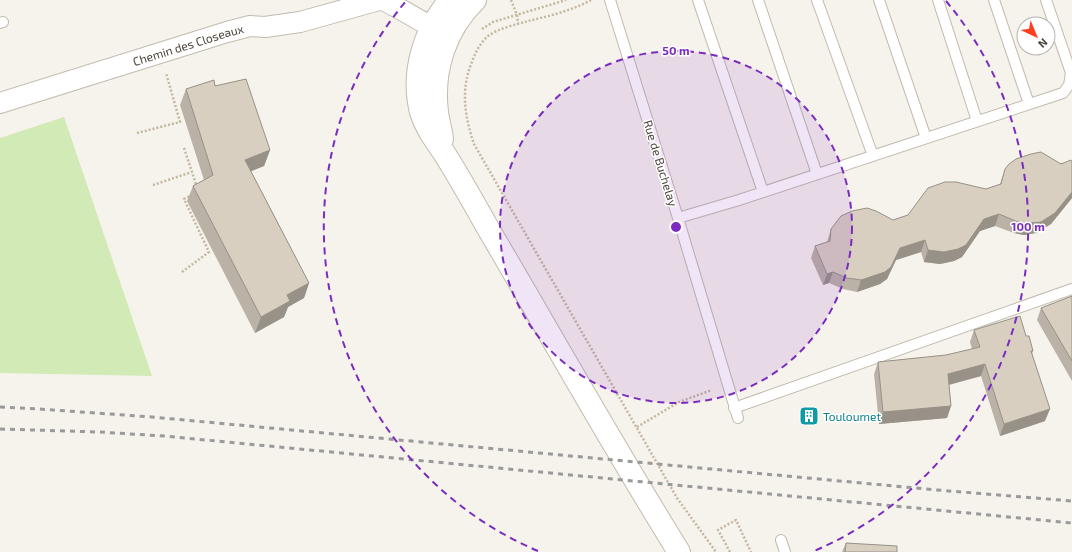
<svg xmlns="http://www.w3.org/2000/svg" width="1072" height="552" font-family="'Exo 2',sans-serif">
  <style>
    .green { fill: #d2eab5 }
    .lines { fill: none; stroke-linecap: round; stroke-linejoin: round }
    .service-casing { stroke: #c2bbae; stroke-width: 12 }
    .minor-casing { stroke: #c2bbae; stroke-width: 22 }
    .tertiary-casing { stroke: #c2bbae; stroke-width: 24 }
    .path { stroke: #c4b79f; stroke-width: 2.5; stroke-dasharray: 2 2; stroke-linecap: butt }
    .service { stroke: #fff; stroke-width: 10 }
    .minor { stroke: #fff; stroke-width: 20 }
    .tertiary { stroke: #fff; stroke-width: 22 }
    .rail { stroke: #9a9a9a; stroke-width: 3; stroke-dasharray: 5 5; stroke-linecap: butt }
    .wall { fill: #bab2a6 }
    .shaded-wall { fill: #979187 }
    .building { fill: #d8cfc1; stroke: #979187 }
    .ring { fill: none; stroke: #7b2cbf; stroke-width: 2; stroke-dasharray: 7 5 }
    .labels { text-anchor: middle; dominant-baseline: central; stroke-width: 3; stroke-linejoin: round; paint-order: stroke }
    .street-label { font-size: 12px; fill: #4b4439; stroke: #fff }
    .culture-label { font-size: 12px; fill: #0d838f; stroke: #fff; text-anchor: start }
    .centre { fill: #7b2cbf; stroke: #fff; stroke-width: 2 }
    .ring-label { font-size: 12px; text-anchor: middle; font-weight: bold; fill: #7b2cbf; stroke: #fff; stroke-width: 3; stroke-linejoin: round; paint-order: stroke }
  </style>
  <rect width="100%" height="100%" fill="#f6f3ec"/>
  <path class="green" d="M 64,117 L 152,376 L 0,373 L 0,138 Z"/>
  <g class="lines">
    <defs>
      <path id="service" d="M 610,0 L 678,218 L 738,418
        M 698,0 L 763,192
        M 758,0 L 817,174
        M 817,0 L 873,156
        M 879,0 L 926,138
        M 938,0 L 977,121
        M 994,0 L 1029,104
        M 0,23 L 3,22
        M 678,218 L 739,200 L 1063,93 L 1069,85 L 1071,73 L 1046,0
        M 734,408 L 1072,289
        M 781,540 L 785,552"/>
      <g id="minor">
        <path d="M 383,0 C 405,11 425,24 446,35"/>
        <path id="s1" d="M 0,103 L 227,32 L 250,26 L 265,27 L 300,22 L 379,0"/>
      </g>
      <path id="tertiary" d="M 450,0 C 424,31 411,72 421,112 C 426,129 437,142 446,156 C 461,180 475,205 489,230 C 552,337 613,446 679,552
        M 442,139 C 441,130 438,121 437,112 C 432,71 445,29 475,0"/>
    </defs>
    <use href="#service" class="service-casing"/>
    <use href="#minor" class="minor-casing"/>
    <use href="#tertiary" class="tertiary-casing"/>
    <path class="path" d="M 511,0 L 517,15 L 518,24
      M 591,0 C 571,11 549,16 528,21 C 515,25 499,28 488,36 C 478,45 473,58 469,70 C 461,96 466,120 474,144 L 677,498 L 716,552
      M 482,29 L 493,22 L 566,0
      M 137,133 L 180,122 L 166,73
      M 184,148 L 197,187
      M 153,185 L 192,172
      M 182,272 L 209,252 L 184,199 L 192,195
      M 637,427 L 679,402 L 712,390
      M 730,552 L 718,530 L 736,520 L 751,552"/>
    <use href="#service" class="service"/>
    <use href="#minor" class="minor"/>
    <use href="#tertiary" class="tertiary"/>
    <path class="rail" d="M 0,407 L 39,409 L 152,417 L 937,490 L 1072,501
      M 0,429 L 99,432 L 164,436 L 1072,523"/>
  </g>
  <path class="wall" d="M 215,86 L 270,150 L 264,166 L 251,171 L 309,283 L 304,298 L 288,307 L 284,317 L 255,333 L 187,201 L 193,186 L 204,180 L 180,105 L 186,89 Z
    M 1072,162 L 1072,198 L 1051,224 L 1036,233 L 1024,235 L 1014,233 L 995,226 L 980,231 L 962,257 L 954,261 L 940,264 L 924,262 L 921,252 L 896,260 L 887,279 L 880,284 L 857,292 L 843,289 L 829,283 L 823,285 L 811,258 L 815,246 L 827,242 L 831,229 L 893,220 L 1000,184 L 1005,169 Z
    M 1072,296 L 1072,381 L 1037,320 L 1041,308 Z
    M 974,330 L 1026,336 L 1033,351 L 1032,354 L 1045,421 L 1000,436 L 981,376 L 949,385 L 951,406 L 947,418 L 879,424 L 874,374 L 878,362 L 946,355 L 972,349 L 970,342 Z
    M 846,543 L 897,552 L 842,552 Z"/>
  <path class="shaded-wall" d="M 270,150 L 264,166 L 239,176 L 245,160 Z
    M 1072,192 L 1072,198 L 1051,224 L 1036,233 L 1024,235 L 1014,233 L 1018,222 Z
    M 999,214 L 995,226 L 980,231 L 962,257 L 954,261 L 940,264 L 924,262 L 928,250 L 984,219 Z
    M 925,240 L 921,252 L 896,260 L 887,279 L 880,284 L 857,292 L 861,280 L 900,248 Z
    M 833,272 L 829,283 L 823,285 L 827,274 Z
    M 309,283 L 304,298 L 288,307 L 284,317 L 255,333 L 261,317 L 287,295 Z
    M 985,364 L 981,376 L 944,386 L 948,374 Z
    M 951,406 L 947,418 L 879,424 L 883,412 Z
    M 1050,409 L 1045,421 L 1000,436 L 1004,424 Z"/>
  <path class="building" d="M 246,79 L 270,150 L 245,160 L 309,283 L 287,295 L 290,301 L 261,317 L 193,186 L 213,175 L 186,89 L 214,80 L 215,86 Z
    M 1041,152 L 1061,164 L 1071,160 L 1072,162 L 1072,192 L 1055,213 L 1041,222 L 1029,223 L 1018,222 L 999,214 L 984,219 L 966,245 L 958,249 L 944,252 L 928,250 L 925,240 L 900,248 L 891,267 L 885,272 L 861,280 L 847,278 L 833,272 L 827,274 L 815,246 L 830,241 L 831,229 L 841,216 L 852,211 L 867,208 L 876,211 L 893,220 L 908,215 L 928,188 L 945,182 L 956,182 L 986,189 L 1001,184 L 1005,169 L 1009,164 L 1016,159 L 1031,154 Z
    M 1072,296 L 1072,361 L 1041,308 Z
    M 1020,316 L 1026,336 L 1029,336 L 1033,351 L 1031,351 L 1050,409 L 1004,424 L 985,364 L 948,374 L 951,406 L 883,412 L 878,362 L 946,355 L 980,347 L 974,330 Z
    M 846,543 L 897,546 L 897,552 L 845,552 Z"/>
  <circle cx="676" cy="227" r="176" fill="#7b2cbf" fill-opacity=".12"/>
  <g class="ring">
    <circle cx="676" cy="227" r="176"/>
    <path d="M538 551A352 352 0 0 1 406 1M946 1A352 352 0 0 1 814 551"/>
  </g>
  <defs>
    <symbol id="building-square" viewBox="-11 -11 22 22"><rect x="-9" y="-9" width="18" height="18" rx="4" fill="#0f9aa8" stroke="#fff"/><path d="M-4-6H4V6H1V3H-1V6H-4ZM-2.5-4.3h1.7v1.8h-1.7ZM.8-4.3h1.7v1.8H.8ZM-2.5-1h1.7V.8h-1.7ZM.8-1h1.7V.8H.8Z" fill="#fff"/></symbol>
  </defs>
  <g fill-rule="evenodd">
    <use href="#building-square" x="798" y="405" width="22" height="22"/>
  </g>
  <g class="labels">
    <g class="street-label">
      <text stroke="none"><textPath href="#s1" startOffset="197">Chemin des Closeaux</textPath></text>
      <text transform="translate(661 163) rotate(73)">Rue de Buchelay</text>
    </g>
    <g class="culture-label">
      <text x="823" y="416">Touloumet</text>
    </g>
  </g>
  <circle cx="676" cy="227" r="6" class="centre"/>
  <g class="ring-label">
    <text x="676" y="55">50 m</text>
    <text x="1028" y="231">100 m</text>
  </g>
  <g transform="translate(1036 36) rotate(136)"><circle r="19" fill="#ffffff" stroke="#b7b4b0"/>
  <path d="M0-3L7 15L0 10L-7 15Z" fill="#fc3f1d"/>
  <text y="-6" font-size="11" font-weight="bold" text-anchor="middle" fill="#4b4439">N</text>
  </g>
</svg>
